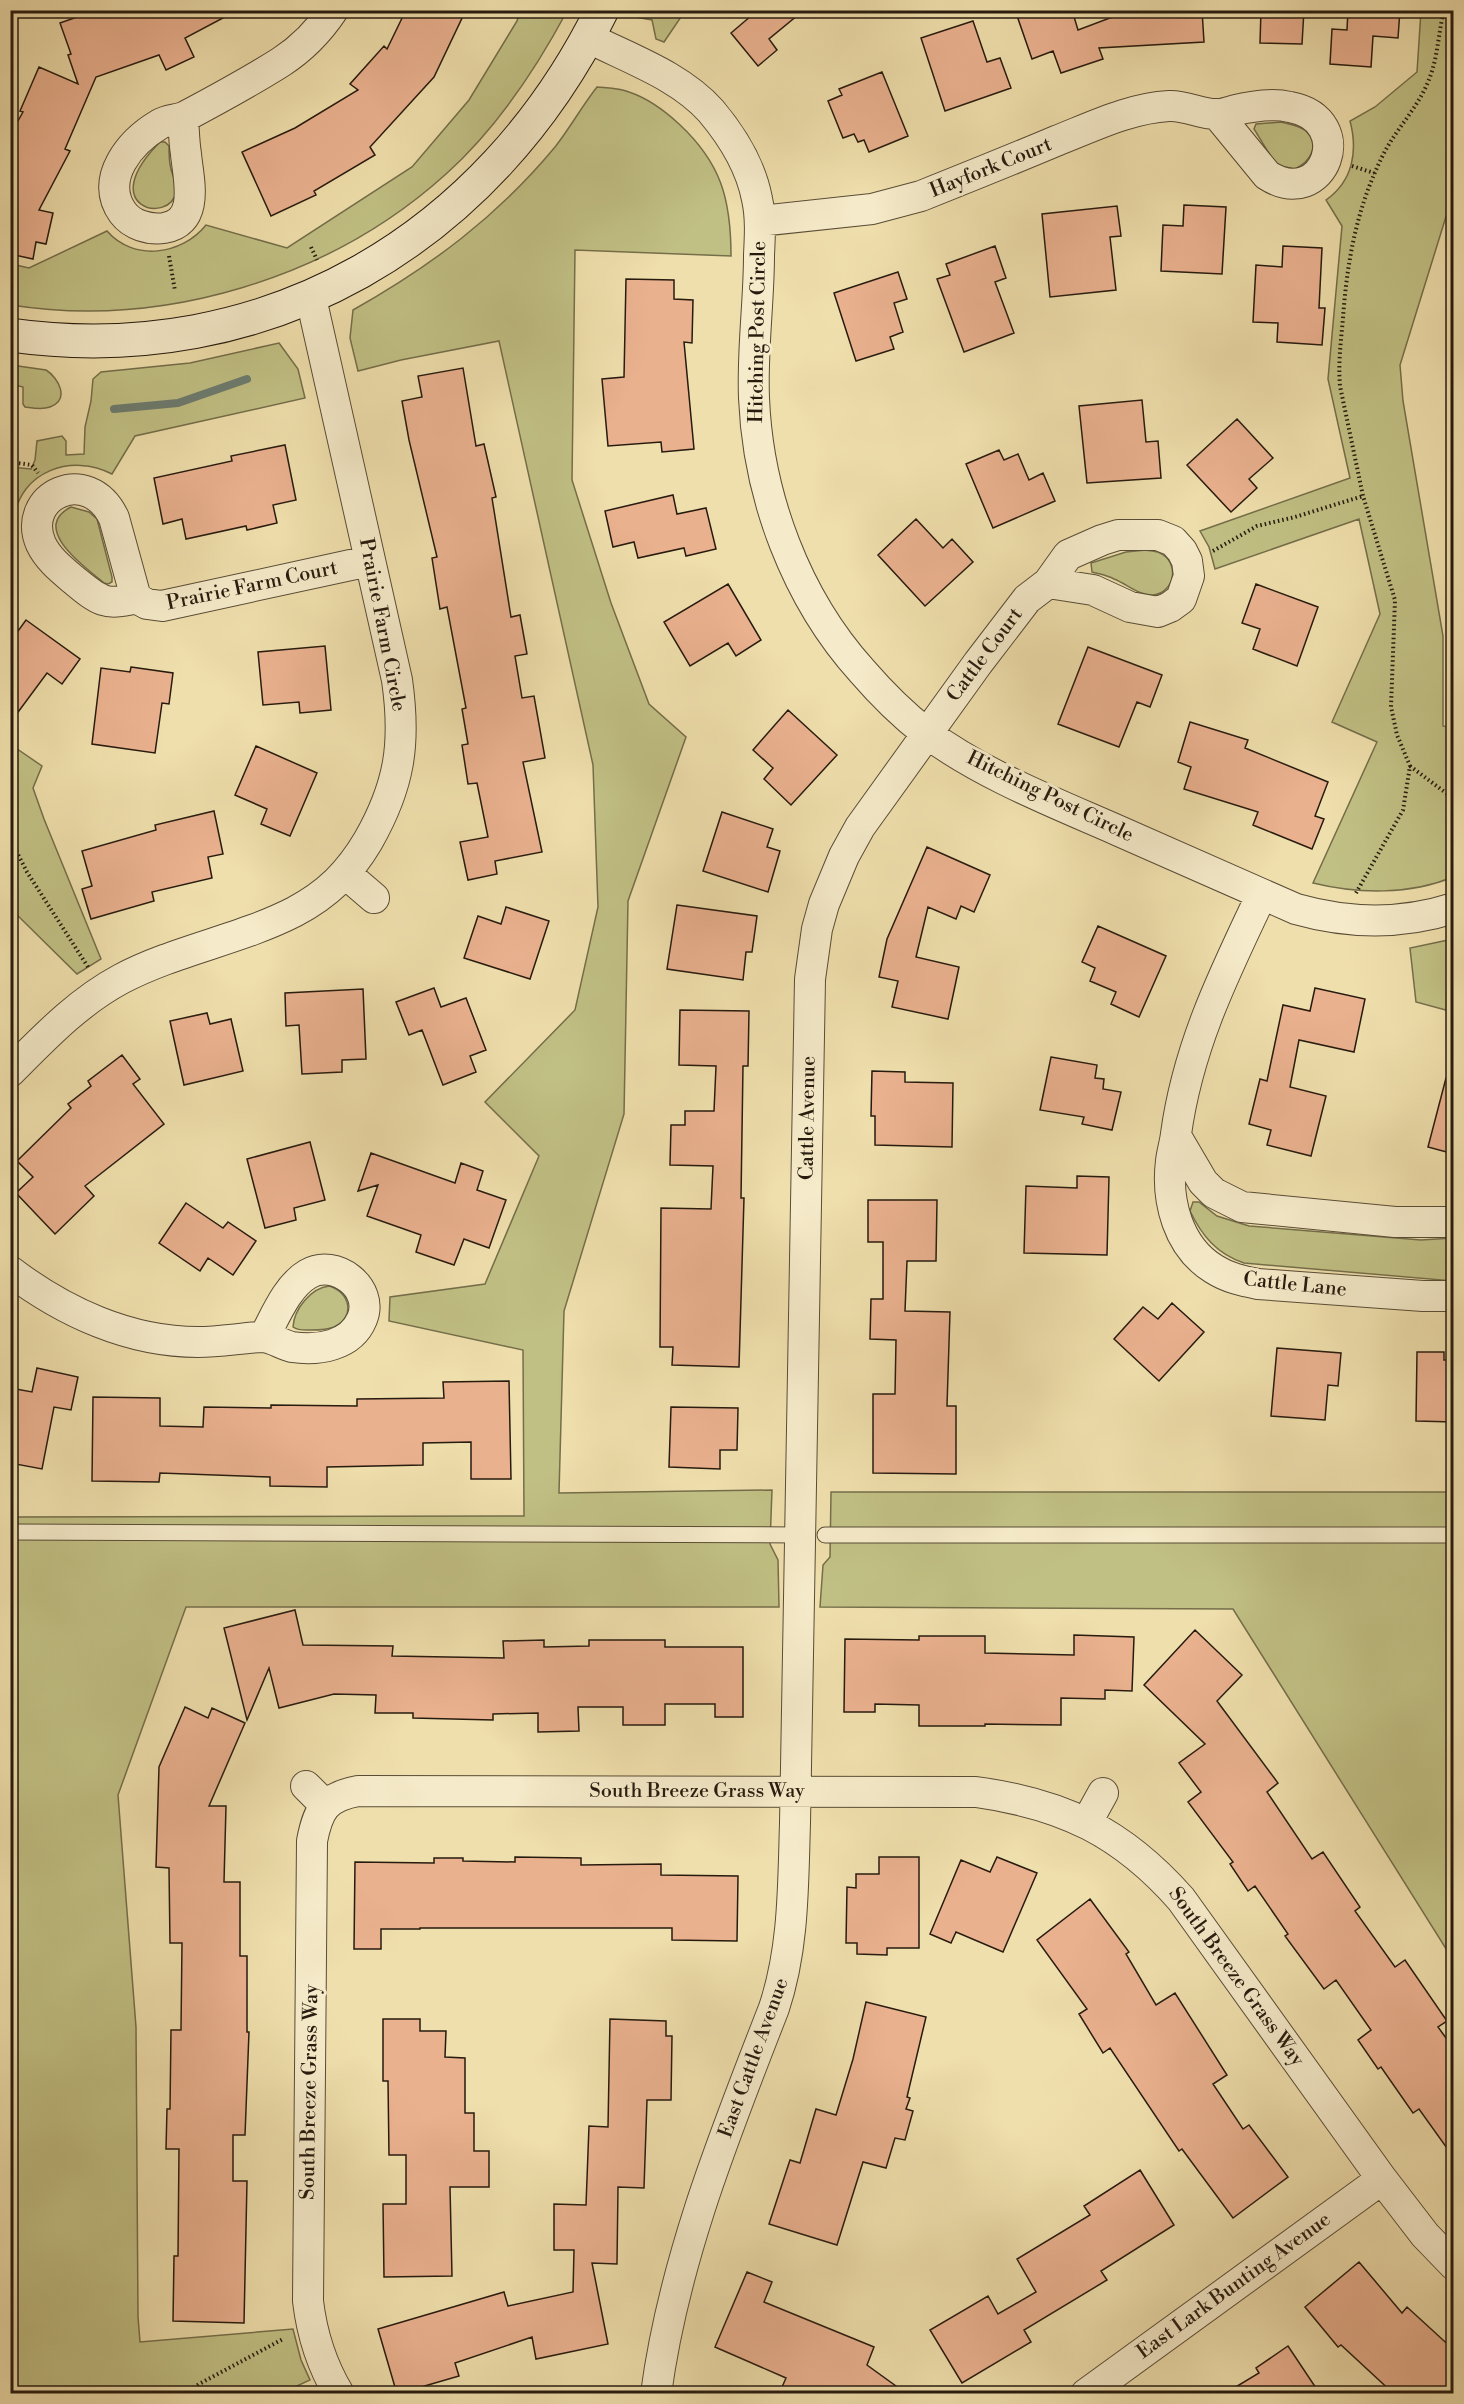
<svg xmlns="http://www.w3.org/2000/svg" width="1464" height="2404" font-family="'Libre Bodoni',serif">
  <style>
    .green { fill: #c1c084; stroke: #746e4a; stroke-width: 1.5 }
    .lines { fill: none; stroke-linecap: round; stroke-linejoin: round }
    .stream { stroke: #6d7c70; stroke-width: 8 }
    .building { fill: #eab18f; stroke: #271b0f; stroke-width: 1.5 }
    .lane-casing { stroke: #594c36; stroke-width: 17 }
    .street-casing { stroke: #594c36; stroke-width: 32 }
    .secondary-casing { stroke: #271b0f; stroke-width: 35 }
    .path { stroke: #271b0f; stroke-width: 4; stroke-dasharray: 1.5 3; stroke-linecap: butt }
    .lane { stroke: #f5eac9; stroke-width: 15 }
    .street { stroke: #f5eac9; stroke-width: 30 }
    .secondary { stroke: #f5eac9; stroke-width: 33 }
    .labels { text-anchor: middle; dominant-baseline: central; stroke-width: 6; stroke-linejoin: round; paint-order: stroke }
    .street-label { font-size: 20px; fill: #271b0f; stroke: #f5eac9 }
  </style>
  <rect width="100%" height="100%" fill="#efdfac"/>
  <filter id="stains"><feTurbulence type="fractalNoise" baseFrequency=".00333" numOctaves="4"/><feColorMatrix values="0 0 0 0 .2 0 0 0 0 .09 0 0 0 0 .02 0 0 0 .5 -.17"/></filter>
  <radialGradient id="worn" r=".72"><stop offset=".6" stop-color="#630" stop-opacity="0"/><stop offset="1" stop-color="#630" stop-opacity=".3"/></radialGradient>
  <path class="green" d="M 520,11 L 567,11 C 535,71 497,128 446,174 C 331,278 164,329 11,305 L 11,264 L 29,268 L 107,231 C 134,262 182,255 206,225 L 287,248 L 412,167 L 469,100 L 517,21 Z
    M 637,11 L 637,10 L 685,11 L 664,42 L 656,39 L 652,20 L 635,17 Z
    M 1421,11 L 1453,11 L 1453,194 L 1400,365 L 1403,401 L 1443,636 L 1443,726 L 1453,728 L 1453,877 C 1410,895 1358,894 1313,883 L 1377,742 L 1332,722 L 1380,614 L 1359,519 L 1215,569 L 1209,547 L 1200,531 L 1350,478 L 1328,379 L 1342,226 L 1326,200 C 1353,181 1358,151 1350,121 L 1375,107 L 1417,72 Z
    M 597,87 C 607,88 619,88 629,92 C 647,98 665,111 679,124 C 721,163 731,199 731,256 L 575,250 L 572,480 L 611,603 L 649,704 L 686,737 L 628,901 L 624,1114 L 564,1311 L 559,1493 L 772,1490 L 770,1544 L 778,1560 L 779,1607 L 186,1607 L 118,1795 L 136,2027 L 138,2317 L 140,2342 L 293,2329 L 301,2360 L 310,2380 L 282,2393 L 11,2393 L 10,1517 L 524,1516 L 523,1350 L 389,1321 L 390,1297 L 485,1284 L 539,1156 L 485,1102 L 575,1010 L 598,907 L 593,765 L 499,341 L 401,360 L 358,371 L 350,338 L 353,310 C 431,266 497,217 555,147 C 570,128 582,106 597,87 Z
    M 1281,122 C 1289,124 1303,126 1308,133 C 1320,148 1308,163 1295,169 L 1280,166 L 1273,160 L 1254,129 L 1256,124 Z
    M 160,142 L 165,142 L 169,146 C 169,153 169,162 171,169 C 173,177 177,184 176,192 C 170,225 94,208 160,142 Z
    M 279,343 L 298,369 L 305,398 L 135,436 L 112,474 C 72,453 20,471 14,519 L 11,519 L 11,467 L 31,469 L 35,460 L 37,441 L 62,436 L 66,441 L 66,455 L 84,454 L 85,427 L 91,401 L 93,379 L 101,372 L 190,363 Z
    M 11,365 L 46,370 C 59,378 70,400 50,407 C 42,410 33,408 25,407 L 23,404 L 23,387 L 11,384 Z
    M 71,507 L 89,512 L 97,519 L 112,577 L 112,582 L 108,584 L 104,583 C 86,568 29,528 71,507 Z
    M 1146,550 C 1150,551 1156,551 1160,553 C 1180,562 1175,593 1153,595 C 1139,596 1127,584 1114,579 C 1107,575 1099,574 1092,572 L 1091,563 L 1126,552 Z
    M 10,744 L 42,766 L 33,788 L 44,819 L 101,959 L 77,974 L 11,909 Z
    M 1453,939 L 1453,1012 L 1416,1002 L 1410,948 Z
    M 1193,1202 L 1199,1202 L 1217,1216 L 1249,1226 L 1421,1240 L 1453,1238 L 1453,1281 L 1244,1263 C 1217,1254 1202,1236 1190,1211 Z
    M 329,1286 C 350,1292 356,1317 334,1327 C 327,1330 319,1330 311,1330 C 304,1330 299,1331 293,1327 C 294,1309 311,1288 329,1286 Z
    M 831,1492 L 1453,1492 L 1453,1960 L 1233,1609 L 820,1607 L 823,1565 L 830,1557 Z"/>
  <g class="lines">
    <path class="stream" d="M 114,409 L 178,403 L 247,379"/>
  </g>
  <path class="building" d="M 97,10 L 238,10 L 185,38 L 194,57 L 166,70 L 159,55 L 96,77 L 65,149 L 70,151 L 39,210 L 53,213 L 46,244 L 36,242 L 33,259 L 10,254 L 10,135 L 23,112 L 20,111 L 39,67 L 78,84 L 68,55 L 71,54 L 60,23 Z
    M 406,10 L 450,10 L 463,16 L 434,77 L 370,147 L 375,155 L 314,191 L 316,195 L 271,216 L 242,152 L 295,128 L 358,90 L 350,84 L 384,46 L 387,49 Z
    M 758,10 L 804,10 L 769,39 L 777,50 L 758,66 L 731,33 Z
    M 1015,10 L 1072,10 L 1078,30 L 1131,10 L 1202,10 L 1204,42 L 1099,48 L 1103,59 L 1061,73 L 1053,51 L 1032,59 Z
    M 1261,10 L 1304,10 L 1302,44 L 1260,43 Z
    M 1348,10 L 1400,10 L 1398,38 L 1373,36 L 1371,67 L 1330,64 L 1332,29 L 1347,30 Z
    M 973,21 L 987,62 L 1000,58 L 1011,88 L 945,111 L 921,38 Z
    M 882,72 L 908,136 L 869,152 L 864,140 L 858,142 L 854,134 L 843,138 L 828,101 L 842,95 L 839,89 Z
    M 1184,205 L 1226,207 L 1222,274 L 1161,271 L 1163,225 L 1183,226 Z
    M 1117,206 L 1121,236 L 1110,237 L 1116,290 L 1050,297 L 1042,214 Z
    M 995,246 L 1006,278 L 995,282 L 1014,333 L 964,352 L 937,279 L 950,275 L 946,264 Z
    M 1283,246 L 1322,248 L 1319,308 L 1325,308 L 1322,345 L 1277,342 L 1278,323 L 1253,322 L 1256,265 L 1282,267 Z
    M 898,272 L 907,299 L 894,303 L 903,332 L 890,337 L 894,349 L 856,361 L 834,293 Z
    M 626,279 L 674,280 L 674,299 L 693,300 L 692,343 L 684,342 L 694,449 L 662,452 L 661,442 L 608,446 L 602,379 L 624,377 Z
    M 463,368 L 476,446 L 484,444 L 496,497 L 492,498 L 511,617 L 520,615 L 527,654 L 515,656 L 522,698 L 534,696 L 545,758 L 523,762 L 542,852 L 495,861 L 497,874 L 468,880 L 460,842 L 488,837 L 477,783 L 468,784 L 462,745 L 468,744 L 462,709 L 466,708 L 447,607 L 440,609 L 432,558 L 437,557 L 409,440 L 402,401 L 422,397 L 418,376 Z
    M 1142,400 L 1146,442 L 1158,441 L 1161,478 L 1087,483 L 1079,406 Z
    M 1237,419 L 1273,458 L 1249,479 L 1257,488 L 1231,512 L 1187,465 Z
    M 285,445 L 296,500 L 273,505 L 277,523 L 247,530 L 246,526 L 186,539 L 182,519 L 163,524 L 154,478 L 232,461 L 231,456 Z
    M 999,450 L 1004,460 L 1018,454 L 1029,480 L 1043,473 L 1055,501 L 993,528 L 966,464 Z
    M 673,495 L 677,514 L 706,508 L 716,549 L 686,556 L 684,548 L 638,558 L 634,542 L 613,547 L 605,511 Z
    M 916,519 L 943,548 L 952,539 L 973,562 L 925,606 L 878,555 Z
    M 728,584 L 761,640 L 736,656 L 728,643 L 690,666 L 664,622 Z
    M 1256,584 L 1318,607 L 1297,666 L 1253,649 L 1260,629 L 1242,623 Z
    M 26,620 L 80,659 L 62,684 L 47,673 L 10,723 L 10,642 Z
    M 325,646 L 331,710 L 300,713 L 299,702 L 263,705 L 258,652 Z
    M 1088,647 L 1162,675 L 1150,707 L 1137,702 L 1119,747 L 1058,724 Z
    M 131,667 L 173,673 L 169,704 L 162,703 L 155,753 L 92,744 L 101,668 L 130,672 Z
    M 788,710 L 837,755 L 791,805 L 764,779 L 773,768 L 753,750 Z
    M 1190,722 L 1248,740 L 1245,748 L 1328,782 L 1315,816 L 1324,819 L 1312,849 L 1253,825 L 1258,812 L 1184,789 L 1191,767 L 1178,762 Z
    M 256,746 L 317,773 L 290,836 L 261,824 L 267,809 L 235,795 Z
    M 214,811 L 223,854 L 208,857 L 212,878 L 152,892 L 154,901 L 91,919 L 82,889 L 92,886 L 82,851 L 156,830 L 155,825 Z
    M 722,812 L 773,829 L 767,847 L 780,851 L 768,892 L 703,871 Z
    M 927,847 L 990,875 L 974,912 L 961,906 L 956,919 L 928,907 L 916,957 L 959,967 L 948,1019 L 892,1007 L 898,981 L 879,977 L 887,939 Z
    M 677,905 L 757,916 L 752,952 L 746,952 L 743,980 L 667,969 Z
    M 506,907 L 549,921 L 530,979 L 464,958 L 478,916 L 501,924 Z
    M 1098,926 L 1166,956 L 1139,1017 L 1111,1004 L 1116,992 L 1090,981 L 1095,968 L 1082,962 Z
    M 434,988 L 441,1007 L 466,998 L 486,1050 L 470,1056 L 476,1072 L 443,1085 L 422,1030 L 409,1035 L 396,1002 Z
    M 1315,988 L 1365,999 L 1354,1052 L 1299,1040 L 1290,1087 L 1326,1096 L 1311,1156 L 1267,1145 L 1271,1130 L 1249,1124 L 1260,1079 L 1267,1081 L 1283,1005 L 1310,1011 Z
    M 363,989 L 366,1059 L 342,1060 L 342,1072 L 302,1074 L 299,1025 L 286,1026 L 285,993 Z
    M 680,1010 L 749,1011 L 748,1066 L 743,1066 L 741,1198 L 744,1198 L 739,1367 L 672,1365 L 673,1347 L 660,1347 L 661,1208 L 711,1209 L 713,1166 L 670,1165 L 671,1125 L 685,1125 L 685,1111 L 714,1111 L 716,1066 L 679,1065 Z
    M 207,1013 L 210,1024 L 231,1019 L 243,1071 L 184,1085 L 170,1021 Z
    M 122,1055 L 140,1079 L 133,1084 L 164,1124 L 85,1186 L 94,1196 L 55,1234 L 16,1193 L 33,1177 L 17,1161 L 71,1108 L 68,1104 L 91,1086 L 88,1081 Z
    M 1051,1057 L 1097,1065 L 1095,1078 L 1104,1079 L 1103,1089 L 1121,1092 L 1112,1130 L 1082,1124 L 1084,1117 L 1040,1110 Z
    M 872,1071 L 905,1072 L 905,1082 L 953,1083 L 952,1147 L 875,1145 L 875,1116 L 871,1116 Z
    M 1446,1078 L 1454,1079 L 1454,1154 L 1428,1147 Z
    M 310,1142 L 325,1200 L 294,1208 L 296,1220 L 265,1228 L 247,1159 Z
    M 371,1153 L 455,1183 L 461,1163 L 483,1171 L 477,1190 L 506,1200 L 489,1248 L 464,1239 L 454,1265 L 416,1252 L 421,1235 L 367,1216 L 378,1185 L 358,1191 Z
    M 1077,1176 L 1109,1177 L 1107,1255 L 1024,1253 L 1026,1186 L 1077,1188 Z
    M 868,1200 L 937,1200 L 936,1261 L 907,1261 L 905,1311 L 950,1312 L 947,1406 L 956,1406 L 956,1474 L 873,1473 L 873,1394 L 895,1394 L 896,1340 L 870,1339 L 871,1299 L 883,1299 L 883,1242 L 868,1242 Z
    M 186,1203 L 223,1228 L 228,1222 L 256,1241 L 233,1275 L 208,1258 L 200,1271 L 159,1243 Z
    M 1172,1303 L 1204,1332 L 1159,1381 L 1114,1339 L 1143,1307 L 1158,1319 Z
    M 1277,1348 L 1341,1353 L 1338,1386 L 1328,1385 L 1325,1420 L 1271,1416 Z
    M 1417,1352 L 1444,1352 L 1444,1360 L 1454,1360 L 1454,1422 L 1416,1421 Z
    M 37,1368 L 78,1377 L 71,1410 L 54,1407 L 42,1469 L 10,1463 L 10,1388 L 32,1392 Z
    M 509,1381 L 511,1479 L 471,1479 L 471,1442 L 423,1443 L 423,1465 L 327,1467 L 327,1487 L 270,1486 L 270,1477 L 160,1473 L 159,1482 L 92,1481 L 93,1397 L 160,1398 L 160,1426 L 203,1427 L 204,1407 L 271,1408 L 271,1405 L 357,1406 L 357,1399 L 444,1398 L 443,1382 Z
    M 671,1407 L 738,1408 L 737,1450 L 720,1450 L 720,1469 L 669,1467 Z
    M 295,1610 L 303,1645 L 393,1646 L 392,1656 L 504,1658 L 503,1641 L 544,1640 L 544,1647 L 589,1646 L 589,1640 L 665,1640 L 665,1647 L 743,1647 L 743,1717 L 715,1717 L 715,1704 L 665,1704 L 665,1725 L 623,1725 L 623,1707 L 578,1707 L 579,1731 L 538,1732 L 538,1713 L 493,1714 L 493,1720 L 413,1718 L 413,1713 L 375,1713 L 376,1695 L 334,1694 L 279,1708 L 269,1668 L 247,1720 L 224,1628 Z
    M 1195,1630 L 1242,1675 L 1217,1701 L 1278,1783 L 1267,1792 L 1312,1859 L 1323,1852 L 1360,1907 L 1355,1911 L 1395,1967 L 1405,1960 L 1447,2021 L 1438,2027 L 1454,2049 L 1454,2158 L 1419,2109 L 1413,2113 L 1381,2067 L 1378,2069 L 1358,2040 L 1371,2030 L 1336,1980 L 1324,1989 L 1285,1936 L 1288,1934 L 1255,1886 L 1248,1891 L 1230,1864 L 1233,1862 L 1188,1802 L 1201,1792 L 1179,1763 L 1205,1744 L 1144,1685 Z
    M 1074,1635 L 1134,1637 L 1132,1691 L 1105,1690 L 1105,1699 L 1061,1698 L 1061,1725 L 985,1724 L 985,1726 L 919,1726 L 919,1705 L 875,1704 L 875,1712 L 844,1712 L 845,1639 L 919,1640 L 919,1636 L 985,1636 L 985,1653 L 1074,1655 Z
    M 185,1707 L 208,1718 L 212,1708 L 245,1723 L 209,1806 L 226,1806 L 224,1882 L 240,1882 L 240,1956 L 247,1956 L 247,2032 L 249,2032 L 245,2135 L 233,2135 L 233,2181 L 247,2181 L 244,2323 L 173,2321 L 174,2256 L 178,2256 L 179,2149 L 166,2149 L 167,2109 L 170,2109 L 171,2030 L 181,2030 L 182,1943 L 170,1943 L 169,1868 L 156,1867 L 159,1767 Z
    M 515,1857 L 581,1858 L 581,1865 L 661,1864 L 661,1875 L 738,1876 L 737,1941 L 672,1940 L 672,1928 L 420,1928 L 420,1929 L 381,1929 L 381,1949 L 354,1949 L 355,1862 L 434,1863 L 434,1858 L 463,1858 L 463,1861 L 515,1862 Z
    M 879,1857 L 919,1857 L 919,1948 L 887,1948 L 887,1955 L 857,1954 L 857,1943 L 846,1943 L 847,1887 L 856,1888 L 856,1874 L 879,1874 Z
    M 997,1857 L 1037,1873 L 1003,1952 L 956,1932 L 951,1943 L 930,1934 L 961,1860 L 990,1872 Z
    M 1090,1899 L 1129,1952 L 1126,1954 L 1156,2005 L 1175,1993 L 1227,2075 L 1213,2084 L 1243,2129 L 1249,2125 L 1288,2177 L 1233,2218 L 1182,2149 L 1179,2151 L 1110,2048 L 1103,2053 L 1079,2014 L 1087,2009 L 1037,1940 Z
    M 866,2002 L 926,2017 L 907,2097 L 910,2098 L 906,2109 L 913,2111 L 905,2140 L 895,2138 L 886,2168 L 863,2162 L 837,2245 L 769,2224 L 790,2160 L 800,2163 L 816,2109 L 836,2115 L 853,2059 Z
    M 383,2019 L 420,2019 L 420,2031 L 446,2031 L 445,2057 L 465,2058 L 465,2113 L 474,2113 L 474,2151 L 489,2151 L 489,2187 L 450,2187 L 452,2276 L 384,2277 L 383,2204 L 406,2204 L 406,2155 L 389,2155 L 388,2081 L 383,2081 Z
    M 610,2019 L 666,2021 L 666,2036 L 672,2036 L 671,2100 L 647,2100 L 644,2188 L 618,2187 L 617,2264 L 592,2263 L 608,2344 L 536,2359 L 532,2337 L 455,2363 L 459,2376 L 397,2394 L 378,2329 L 504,2292 L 508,2306 L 573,2292 L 574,2250 L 554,2250 L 554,2204 L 586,2205 L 589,2126 L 608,2127 Z
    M 1140,2170 L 1174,2225 L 1101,2271 L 1107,2280 L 1024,2330 L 1031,2342 L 962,2383 L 930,2330 L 988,2296 L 998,2314 L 1036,2292 L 1017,2259 L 1090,2215 L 1084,2206 Z
    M 1359,2262 L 1402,2313 L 1407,2307 L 1454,2350 L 1454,2394 L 1394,2394 L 1341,2345 L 1338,2347 L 1305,2307 Z
    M 747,2272 L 772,2282 L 764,2302 L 874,2347 L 867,2365 L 907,2394 L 779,2394 L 786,2378 L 715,2347 Z
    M 1288,2346 L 1320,2394 L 1224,2394 L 1259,2373 L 1256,2368 Z"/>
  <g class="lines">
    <defs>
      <path id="lane" d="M 10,1532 L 800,1535
        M 825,1535 L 1454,1535"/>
      <path id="street" d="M 589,38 C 630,59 680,76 711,111 C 732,136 751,167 757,199 C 761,217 760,236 759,255 C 759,302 752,350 754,398 C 758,496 796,598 862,671 C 881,693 902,714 925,732 C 983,775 1053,802 1119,831 C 1178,857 1237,883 1296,909 C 1349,924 1401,925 1454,908
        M 183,118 C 184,130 184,142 186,154 C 188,178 201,222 164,228 C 149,230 132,225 123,213 C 98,179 131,141 160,124 C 168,119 178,120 186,116 C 218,99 251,81 281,62 C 301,49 319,31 333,10
        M 760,221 L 872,209 L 921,196 C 966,178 1011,160 1056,141 C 1092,127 1130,108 1169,106 C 1186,105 1202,115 1218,114 C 1224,114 1231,111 1236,110 C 1254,106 1272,103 1290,107 C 1359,120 1324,212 1267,175 L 1217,114
        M 136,598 C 106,607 98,600 75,581 C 62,570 48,559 41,544 C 20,496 88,463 114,518 L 136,598 L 147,604 L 162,606 L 369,561
        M 346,874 L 374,898
        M 1262,894 C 1224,974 1188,1046 1176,1134 C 1175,1143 1172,1152 1171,1161 C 1166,1201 1178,1247 1214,1269 C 1228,1278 1243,1281 1258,1284 L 1423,1296 L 1454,1296
        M 10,1072 C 45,1037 78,1002 121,979 C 176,950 239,940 294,912 C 328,894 349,873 368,841 C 400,785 406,743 397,680 L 311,298
        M 1176,1136 L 1203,1182 L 1214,1193 L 1242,1207 L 1395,1222 L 1454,1222
        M 10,1271 C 64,1312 129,1342 198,1342 C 220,1342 241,1338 262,1337 C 272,1337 282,1345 292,1347 C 318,1351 351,1346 362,1319 C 375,1288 335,1258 308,1274 C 287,1286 275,1317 264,1337
        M 306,1786 L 325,1805
        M 1087,1822 L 1103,1793
        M 339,2394 C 321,2364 312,2335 308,2301 L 312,1841 C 318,1810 325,1797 358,1791 L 976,1792 C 1063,1804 1122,1832 1181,1899 L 1382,2179 L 1425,2235 L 1454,2265
        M 656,2394 C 674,2259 725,2134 774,2008 C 794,1948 793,1886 795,1823 L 810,979 L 817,929 L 824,904 L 844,856 L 860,827 L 978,663 L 1027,599 L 1048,583 L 1068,555 L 1102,540 L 1118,535 L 1158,535 L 1173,541 L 1182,551 L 1187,561 L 1189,576 L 1181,599 L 1170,607 L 1158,612 L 1130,607 L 1093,590 L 1048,583
        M 1086,2394 L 1382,2179"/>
      <path id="secondary" d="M 10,335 C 267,371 489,239 602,10"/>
    </defs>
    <use href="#lane" class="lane-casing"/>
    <use href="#street" class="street-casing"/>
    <use href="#secondary" class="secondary-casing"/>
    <path class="path" d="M 1352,166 L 1374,173
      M 311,247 L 317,260
      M 169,256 L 175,291
      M 10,462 L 32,465 L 38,473
      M 1213,551 L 1257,526 L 1295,517 L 1363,496
      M 1410,766 L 1454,799
      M 10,839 L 27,872 L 88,967
      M 1356,893 L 1403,810 L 1410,766 L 1397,735 L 1391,707 L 1395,600 L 1363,496 L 1340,386 C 1338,363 1341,341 1343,318 C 1347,261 1357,207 1383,155 C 1396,129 1417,109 1428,82 C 1438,59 1438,34 1444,10
      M 187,2394 L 199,2384 L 283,2339"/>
    <use href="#lane" class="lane"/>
    <use href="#street" class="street"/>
    <use href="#secondary" class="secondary"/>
  </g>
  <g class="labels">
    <g class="street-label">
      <text transform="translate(991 168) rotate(-22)">Hayfork Court</text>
      <text transform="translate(758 332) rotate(-89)">Hitching Post Circle</text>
      <text transform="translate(252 586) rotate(-12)">Prairie Farm Court</text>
      <text transform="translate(382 625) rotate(79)">Prairie Farm Circle</text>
      <text transform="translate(985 655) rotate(-53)">Cattle Court</text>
      <text transform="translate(1050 797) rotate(26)">Hitching Post Circle</text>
      <text transform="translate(808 1118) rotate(-89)">Cattle Avenue</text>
      <text transform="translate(1295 1285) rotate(6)">Cattle Lane</text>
      <text x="697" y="1791">South Breeze Grass Way</text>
      <text transform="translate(1236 1977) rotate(54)">South Breeze Grass Way</text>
      <text transform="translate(754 2058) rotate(-70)">East Cattle Avenue</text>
      <text transform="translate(310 2092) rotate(-89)">South Breeze Grass Way</text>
      <text transform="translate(1234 2286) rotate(-36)">East Lark Bunting Avenue</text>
    </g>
  </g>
  <rect width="1464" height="2404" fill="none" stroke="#efdfac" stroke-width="36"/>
  <rect x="12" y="12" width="1440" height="2380" fill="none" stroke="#271b0f" stroke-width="3"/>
  <rect x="18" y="18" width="1428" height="2368" fill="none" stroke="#271b0f" stroke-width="1.5"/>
  <rect width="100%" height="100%" filter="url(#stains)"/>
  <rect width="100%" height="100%" fill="url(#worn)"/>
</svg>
